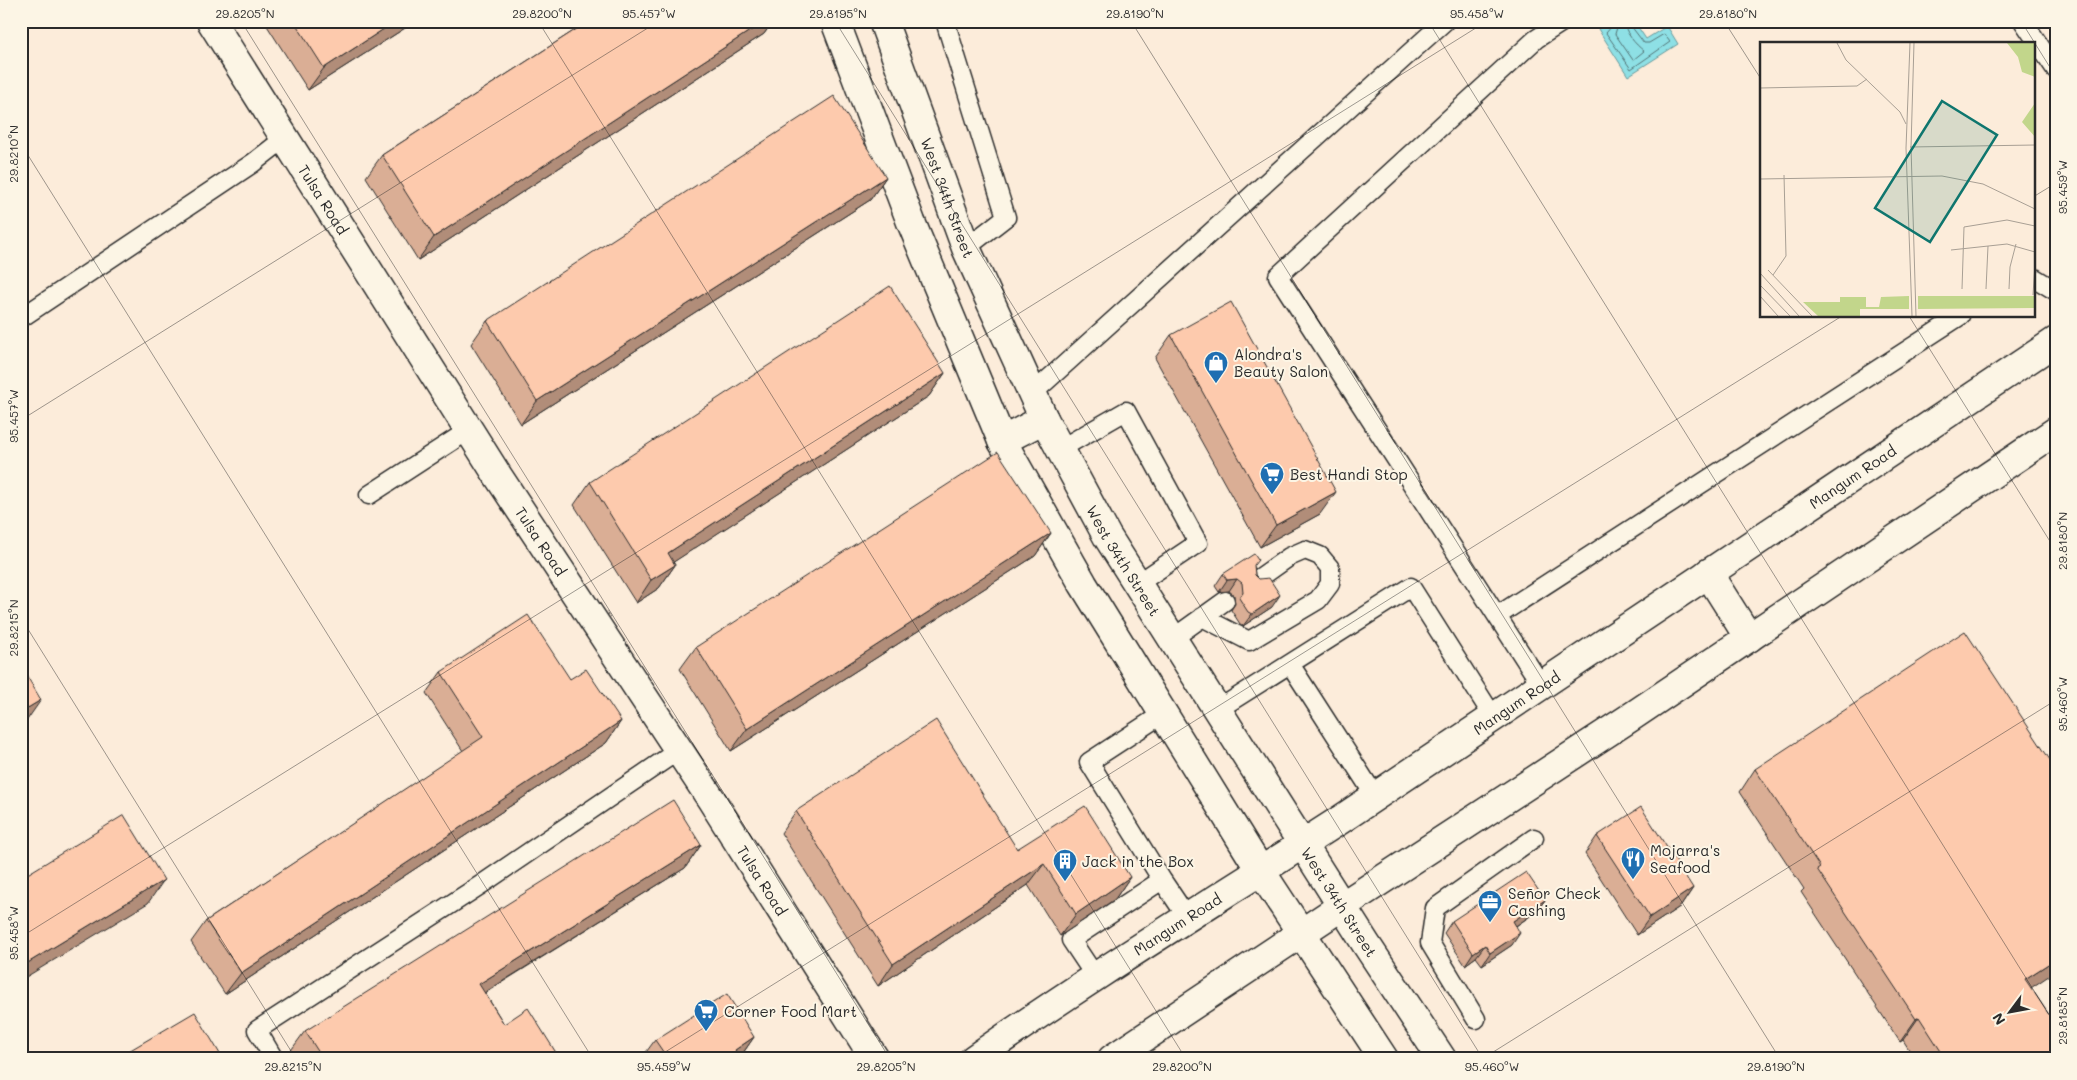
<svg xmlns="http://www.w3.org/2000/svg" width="2077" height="1080" font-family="Mali,sans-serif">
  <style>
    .water { fill: #8ee0e5; stroke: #66989b }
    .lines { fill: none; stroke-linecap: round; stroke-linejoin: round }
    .shore { stroke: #537375; stroke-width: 1 }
    .service-casing { stroke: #2b2b2b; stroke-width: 21 }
    .minor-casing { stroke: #2b2b2b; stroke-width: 31 }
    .secondary-casing { stroke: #2b2b2b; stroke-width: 31 }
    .service { stroke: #fcf5e5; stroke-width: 18 }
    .minor { stroke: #fcf5e5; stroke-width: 28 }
    .secondary { stroke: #fcf5e5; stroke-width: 28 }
    .wall { fill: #daae95; stroke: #2b2b2b }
    .shaded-wall { fill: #b18d79; stroke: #2b2b2b }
    .building { fill: #fdcaad; stroke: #2b2b2b }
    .ticks { fill: none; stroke: #2b2b2b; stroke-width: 1; stroke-opacity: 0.45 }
    .labels { text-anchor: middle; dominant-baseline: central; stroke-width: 4; stroke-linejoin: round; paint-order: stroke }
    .street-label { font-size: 15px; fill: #2b2b2b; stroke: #fcf5e5 }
    .poi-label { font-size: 15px; fill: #2b2b2b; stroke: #fcf5e5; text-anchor: start }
    .inset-road { fill: none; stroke: #a89f94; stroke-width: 1 }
    .view { fill: #0f766e; fill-opacity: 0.15; stroke: #0f766e; stroke-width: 2.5 }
    .inset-edge { fill: none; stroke: #2b2b2b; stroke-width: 2.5 }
    .neatline { fill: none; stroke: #2b2b2b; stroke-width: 2 }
    .ticks-label { font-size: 12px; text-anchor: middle; fill: #2b2b2b }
  </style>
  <rect width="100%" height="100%" fill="#fcecda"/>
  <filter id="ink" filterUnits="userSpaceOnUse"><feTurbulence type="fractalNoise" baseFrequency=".02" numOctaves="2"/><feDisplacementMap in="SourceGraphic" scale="10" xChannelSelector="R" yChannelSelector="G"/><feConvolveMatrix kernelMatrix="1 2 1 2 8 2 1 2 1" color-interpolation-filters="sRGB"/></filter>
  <g filter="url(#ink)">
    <path class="water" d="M 1611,21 L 1634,21 L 1646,39 L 1667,26 L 1678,44 L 1628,76 L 1598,29 Z"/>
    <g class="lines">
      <path class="shore" d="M 1613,21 L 1612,26 L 1606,33 L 1631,69 L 1670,42 L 1664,34 L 1649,43 L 1644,43 L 1631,26 L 1631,21
        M 1619,21 L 1615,34 L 1633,60 L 1644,51 C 1635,44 1625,33 1624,21"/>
      <defs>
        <path id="service" d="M 945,21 L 1006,217 L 966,248
          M 2023,21 L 2056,70
          M 2033,277 L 2056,291
          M 21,318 L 253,163 L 285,138
          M 1033,393 L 1445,21
          M 1060,449 L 1126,411 L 1198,543 L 1137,584
          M 369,495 L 469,430
          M 1497,616 L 1960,316
          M 1202,617 L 1249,641 L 1318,600 L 1330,584 L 1330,568 L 1320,556 L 1305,550 L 1289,557 L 1255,581
          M 1172,639 L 1225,601
          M 1290,664 L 1375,796
          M 1542,686 L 1278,276 L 1536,39 L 1564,21
          M 1217,710 L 1411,587 L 1494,718
          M 1162,880 L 1089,762 L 1164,713
          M 1095,976 L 1071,940 L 1162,880 L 1187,917
          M 1476,1019 L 1430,943 L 1435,908 L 1534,838
          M 274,1059 L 257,1030 L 482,884 L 679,750"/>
        <g id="minor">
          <path id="s1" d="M 211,21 L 498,476 L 711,799 L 875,1059"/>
        </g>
        <g id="secondary">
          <path d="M 835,21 L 911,222 L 1002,441 L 1083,584 L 1260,870 L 1384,1059"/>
          <path id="s2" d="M 883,21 L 966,248 L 1044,419 L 1107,536 L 1366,944 L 1442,1059"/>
          <path d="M 1002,441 L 1044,419"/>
          <path d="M 1708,573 L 1749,638"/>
          <path id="s3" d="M 974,1059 C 1093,975 1218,899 1340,820 C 1580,662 1816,499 2056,341"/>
          <path d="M 1112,1059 L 1342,906 L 1631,717 L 2056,431"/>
        </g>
      </defs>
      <use href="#service" class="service-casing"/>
      <use href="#minor" class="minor-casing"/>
      <use href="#secondary" class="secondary-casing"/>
      <use href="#service" class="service"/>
      <use href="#minor" class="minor"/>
      <use href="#secondary" class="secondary"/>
    </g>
    <path class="wall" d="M 264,21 L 416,21 L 308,90 Z
      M 589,21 L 773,21 L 764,34 L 418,260 L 366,177 L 382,155 Z
      M 886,177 L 870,200 L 521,424 L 471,344 L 487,321 Z
      M 1171,335 L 1320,514 L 1260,547 L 1155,358 Z
      M 945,373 L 929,396 L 673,562 L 675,565 L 659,588 L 636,603 L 574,505 L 590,482 Z
      M 1051,533 L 1035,556 L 731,751 L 680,669 L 696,647 Z
      M 1254,566 L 1255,575 L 1272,607 L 1243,626 L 1240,624 L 1231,610 L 1235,604 L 1234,595 L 1229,591 L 1219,592 L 1215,586 L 1223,574 Z
      M 441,672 L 570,679 L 621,721 L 606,743 L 225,994 L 191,942 L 206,921 L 463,751 L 426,693 Z
      M 1755,769 L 2031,988 L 2056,1059 L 1915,1059 L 1903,1040 L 1900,1042 L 1801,892 L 1804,889 L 1740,792 Z
      M 796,811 L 1017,849 L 1130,877 L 1115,899 L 1060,936 L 1028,885 L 878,986 L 781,833 Z
      M 1597,836 L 1693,888 L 1681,906 L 1637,935 L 1585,854 Z
      M 701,845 L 685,868 L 485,993 L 504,1024 L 560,1059 L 293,1059 L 289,1053 L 305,1031 Z
      M 1545,900 L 1536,912 L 1516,926 L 1512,945 L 1482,965 L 1476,957 L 1465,965 L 1444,933 L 1452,921 Z
      M 754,1037 L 743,1053 L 739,1056 L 740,1059 L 646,1059 L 644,1055 L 655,1040 Z
      M 127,1052 L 223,1059 L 123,1059 Z"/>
    <path class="shaded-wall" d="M 396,21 L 416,21 L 308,90 L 324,68 Z
      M 765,21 L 773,21 L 764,34 L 418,260 L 434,237 Z
      M 886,177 L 870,200 L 521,424 L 537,401 Z
      M 945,373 L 929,396 L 652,576 L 668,553 Z
      M 1336,492 L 1320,514 L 1260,547 L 1276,525 Z
      M 1051,533 L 1035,556 L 731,751 L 747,729 Z
      M 675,565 L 659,588 L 636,603 L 651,580 Z
      M 1237,579 L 1229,591 L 1219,592 L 1227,580 Z
      M 1280,595 L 1272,607 L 1243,626 L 1252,614 Z
      M 41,700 L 25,723 L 21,725 L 21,712 Z
      M 621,721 L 606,743 L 225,994 L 241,973 Z
      M 701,845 L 685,868 L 463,1006 L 479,984 Z
      M 1044,864 L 1028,885 L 878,986 L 893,964 Z
      M 1130,877 L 1115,899 L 1060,936 L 1076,914 Z
      M 164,880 L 148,903 L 21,980 L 21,967 Z
      M 1693,888 L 1681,906 L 1637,935 L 1650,917 Z
      M 1545,900 L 1536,912 L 1504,934 L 1513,921 Z
      M 1520,933 L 1512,945 L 1482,965 L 1490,953 Z
      M 1485,945 L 1476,957 L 1465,965 L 1473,953 Z
      M 2056,959 L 2056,971 L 2010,1002 L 2025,979 Z
      M 1919,1017 L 1903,1040 L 1900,1042 L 1916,1019 Z
      M 754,1037 L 743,1053 L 735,1059 L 735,1050 Z"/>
    <path class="building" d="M 294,21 L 396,21 L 324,68 Z
      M 589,21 L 765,21 L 434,237 L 382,155 Z
      M 834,96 L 886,177 L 537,401 L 487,321 Z
      M 890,286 L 945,373 L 668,553 L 675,565 L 651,580 L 590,482 Z
      M 1231,302 L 1336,492 L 1276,525 L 1171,335 Z
      M 998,452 L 1051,533 L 747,729 L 696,647 Z
      M 1254,554 L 1258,560 L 1254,565 L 1255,575 L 1259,579 L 1269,578 L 1280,595 L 1252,614 L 1248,612 L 1239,598 L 1243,593 L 1242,583 L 1237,579 L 1227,580 L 1223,574 Z
      M 528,615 L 570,679 L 586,669 L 621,721 L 241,973 L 206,921 L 483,737 L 441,672 Z
      M 1965,631 L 2056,769 L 2056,959 L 2025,979 L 2056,1025 L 2056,1059 L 1946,1059 L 1919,1017 L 1916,1019 L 1817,869 L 1820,867 L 1755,769 Z
      M 21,666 L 41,700 L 21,712 Z
      M 936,720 L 1017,849 L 1085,806 L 1130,877 L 1076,914 L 1044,864 L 893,964 L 796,811 Z
      M 673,800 L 701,845 L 479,984 L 504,1024 L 528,1008 L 560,1059 L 323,1059 L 305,1031 Z
      M 1641,807 L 1693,888 L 1650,917 L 1597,836 Z
      M 124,815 L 164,880 L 21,967 L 21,878 Z
      M 1526,872 L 1545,900 L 1513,921 L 1520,933 L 1490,953 L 1485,945 L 1473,953 L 1452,921 Z
      M 727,994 L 754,1037 L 735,1050 L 740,1059 L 668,1059 L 655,1040 Z
      M 195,1012 L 223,1059 L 131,1059 L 127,1052 Z"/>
  </g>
  <path class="ticks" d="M 241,21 L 890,1059M 538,21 L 1186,1059M 835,21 L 1483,1059M 1131,21 L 1780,1059M 1428,21 L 2056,1026M 1724,21 L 1761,79M 2021,21 L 2056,77M 21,144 L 593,1059M 2033,197 L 2056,183M 1909,316 L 2056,551M 21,420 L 659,21M 21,618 L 296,1059M 21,937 L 1487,21M 654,1059 L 1842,316M 1482,1059 L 2056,700"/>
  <defs>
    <symbol id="shop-pin" viewBox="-11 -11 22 30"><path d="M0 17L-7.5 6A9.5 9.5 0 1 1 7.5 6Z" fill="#1f6fb2" stroke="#fcf5e5"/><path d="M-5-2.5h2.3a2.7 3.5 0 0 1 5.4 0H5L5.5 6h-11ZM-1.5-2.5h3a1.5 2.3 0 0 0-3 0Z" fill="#fff"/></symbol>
    <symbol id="supermarket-pin" viewBox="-11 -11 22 30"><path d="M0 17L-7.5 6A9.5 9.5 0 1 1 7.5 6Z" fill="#1f6fb2" stroke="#fcf5e5"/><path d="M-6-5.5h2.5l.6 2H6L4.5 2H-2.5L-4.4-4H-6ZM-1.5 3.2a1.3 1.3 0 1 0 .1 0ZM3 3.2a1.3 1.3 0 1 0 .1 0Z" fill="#fff"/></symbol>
    <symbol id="restaurant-pin" viewBox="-11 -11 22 30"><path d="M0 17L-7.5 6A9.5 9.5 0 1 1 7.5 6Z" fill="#1f6fb2" stroke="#fcf5e5"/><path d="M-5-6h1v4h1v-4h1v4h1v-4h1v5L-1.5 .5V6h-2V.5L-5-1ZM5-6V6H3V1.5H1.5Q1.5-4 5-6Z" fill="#fff"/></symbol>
    <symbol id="building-pin" viewBox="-11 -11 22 30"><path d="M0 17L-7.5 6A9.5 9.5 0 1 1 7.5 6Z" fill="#1f6fb2" stroke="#fcf5e5"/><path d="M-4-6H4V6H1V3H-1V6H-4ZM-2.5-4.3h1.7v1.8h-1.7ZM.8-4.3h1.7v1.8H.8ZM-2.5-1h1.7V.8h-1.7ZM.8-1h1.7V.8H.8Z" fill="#fff"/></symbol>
    <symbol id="office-pin" viewBox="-11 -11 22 30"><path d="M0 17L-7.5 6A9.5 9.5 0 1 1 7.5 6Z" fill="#1f6fb2" stroke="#fcf5e5"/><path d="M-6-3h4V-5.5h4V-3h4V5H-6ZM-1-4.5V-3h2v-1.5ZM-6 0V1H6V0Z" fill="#fff"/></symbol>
  </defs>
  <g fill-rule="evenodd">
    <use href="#shop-pin" x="1202" y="349" width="28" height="38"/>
    <use href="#supermarket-pin" x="1258" y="460" width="28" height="38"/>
    <use href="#restaurant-pin" x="1619" y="845" width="28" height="38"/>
    <use href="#building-pin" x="1051" y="847" width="28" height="38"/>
    <use href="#office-pin" x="1476" y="888" width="28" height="38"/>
    <use href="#supermarket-pin" x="692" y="997" width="28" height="38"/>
  </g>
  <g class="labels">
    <g class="street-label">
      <text stroke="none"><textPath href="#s2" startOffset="188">West 34th Street</textPath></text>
      <text stroke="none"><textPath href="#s1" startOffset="211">Tulsa Road</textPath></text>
      <text stroke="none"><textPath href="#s3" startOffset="1054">Mangum Road</textPath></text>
      <text stroke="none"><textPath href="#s1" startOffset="616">Tulsa Road</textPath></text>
      <text stroke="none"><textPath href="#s2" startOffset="592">West 34th Street</textPath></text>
      <text stroke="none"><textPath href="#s3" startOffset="649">Mangum Road</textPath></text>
      <text stroke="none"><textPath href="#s1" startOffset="1021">Tulsa Road</textPath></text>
      <text stroke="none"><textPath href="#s2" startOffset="996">West 34th Street</textPath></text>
      <text stroke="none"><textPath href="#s3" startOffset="244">Mangum Road</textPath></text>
    </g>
    <g class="poi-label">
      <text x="1234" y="354">Alondra's<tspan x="1234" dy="17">Beauty Salon</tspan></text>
      <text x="1290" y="474">Best Handi Stop</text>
      <text x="1650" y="850">Mojarra's<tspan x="1650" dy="17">Seafood</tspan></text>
      <text x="1082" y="861">Jack in the Box</text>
      <text x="1508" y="893">Señor Check<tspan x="1508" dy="17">Cashing</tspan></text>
      <text x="724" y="1011">Corner Food Mart</text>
    </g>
  </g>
  <g transform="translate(1760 42)">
    <rect width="275" height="275" fill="#fcecda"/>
    <path d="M 247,1 L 275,1 L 275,35 L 262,30 L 258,15 ZM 275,61 L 275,95 L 262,80 ZM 149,254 L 149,267 L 100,267 L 100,274 L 58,274 L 43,260 L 80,260 L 80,255 L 106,255 L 106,265 L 119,265 L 121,255 ZM 158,254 L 275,254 L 275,266 L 158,267 Z" fill="#c2d68b"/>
    <path class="inset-road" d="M 77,1 L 86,18 L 140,70 L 146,82M 150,1 L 146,106 L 152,274M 154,1 L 151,105 L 156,274M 0,46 L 97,44 L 107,37M 150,105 L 275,103M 0,137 L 182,134 L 223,142 L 275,167M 191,208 L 247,202 L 275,210M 8,228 L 52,274M 0,231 L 39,274M 13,233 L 26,214 L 24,133M 1,244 L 30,274M 202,247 L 204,185 L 247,178 L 275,184M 226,247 L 228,204M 249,247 L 250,225 L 256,202M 273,253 L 275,221M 0,254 L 18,274"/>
    <path class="view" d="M 182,59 L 237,93 L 170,200 L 115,166 Z"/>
    <rect width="275" height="275" class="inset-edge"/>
  </g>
  <rect width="2077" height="1080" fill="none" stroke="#fcf5e5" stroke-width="55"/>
  <g transform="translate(2010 1012) rotate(238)" stroke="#fcf5e5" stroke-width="4" paint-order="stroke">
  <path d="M0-4L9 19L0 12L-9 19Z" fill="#2b2b2b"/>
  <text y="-8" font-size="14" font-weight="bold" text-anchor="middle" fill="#2b2b2b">N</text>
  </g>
  <rect x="28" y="28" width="2022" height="1024" class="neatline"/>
  <g class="ticks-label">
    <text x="245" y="18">29.8205°N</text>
    <text x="542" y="18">29.8200°N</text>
    <text x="649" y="18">95.457°W</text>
    <text x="838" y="18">29.8195°N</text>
    <text x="1135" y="18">29.8190°N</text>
    <text x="1477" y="18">95.458°W</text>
    <text x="1728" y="18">29.8180°N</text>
    <text transform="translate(14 154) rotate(-90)" y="4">29.8210°N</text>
    <text transform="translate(2063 187) rotate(-90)" y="4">95.459°W</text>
    <text transform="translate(14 416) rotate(-90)" y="4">95.457°W</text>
    <text transform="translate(2063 541) rotate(-90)" y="4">29.8180°N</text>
    <text transform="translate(14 628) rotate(-90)" y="4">29.8215°N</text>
    <text transform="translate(2063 704) rotate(-90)" y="4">95.460°W</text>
    <text transform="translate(14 933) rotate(-90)" y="4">95.458°W</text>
    <text transform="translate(2063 1016) rotate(-90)" y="4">29.8185°N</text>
    <text x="293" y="1071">29.8215°N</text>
    <text x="664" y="1071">95.459°W</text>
    <text x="886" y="1071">29.8205°N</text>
    <text x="1182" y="1071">29.8200°N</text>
    <text x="1492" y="1071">95.460°W</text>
    <text x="1776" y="1071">29.8190°N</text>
  </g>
</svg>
